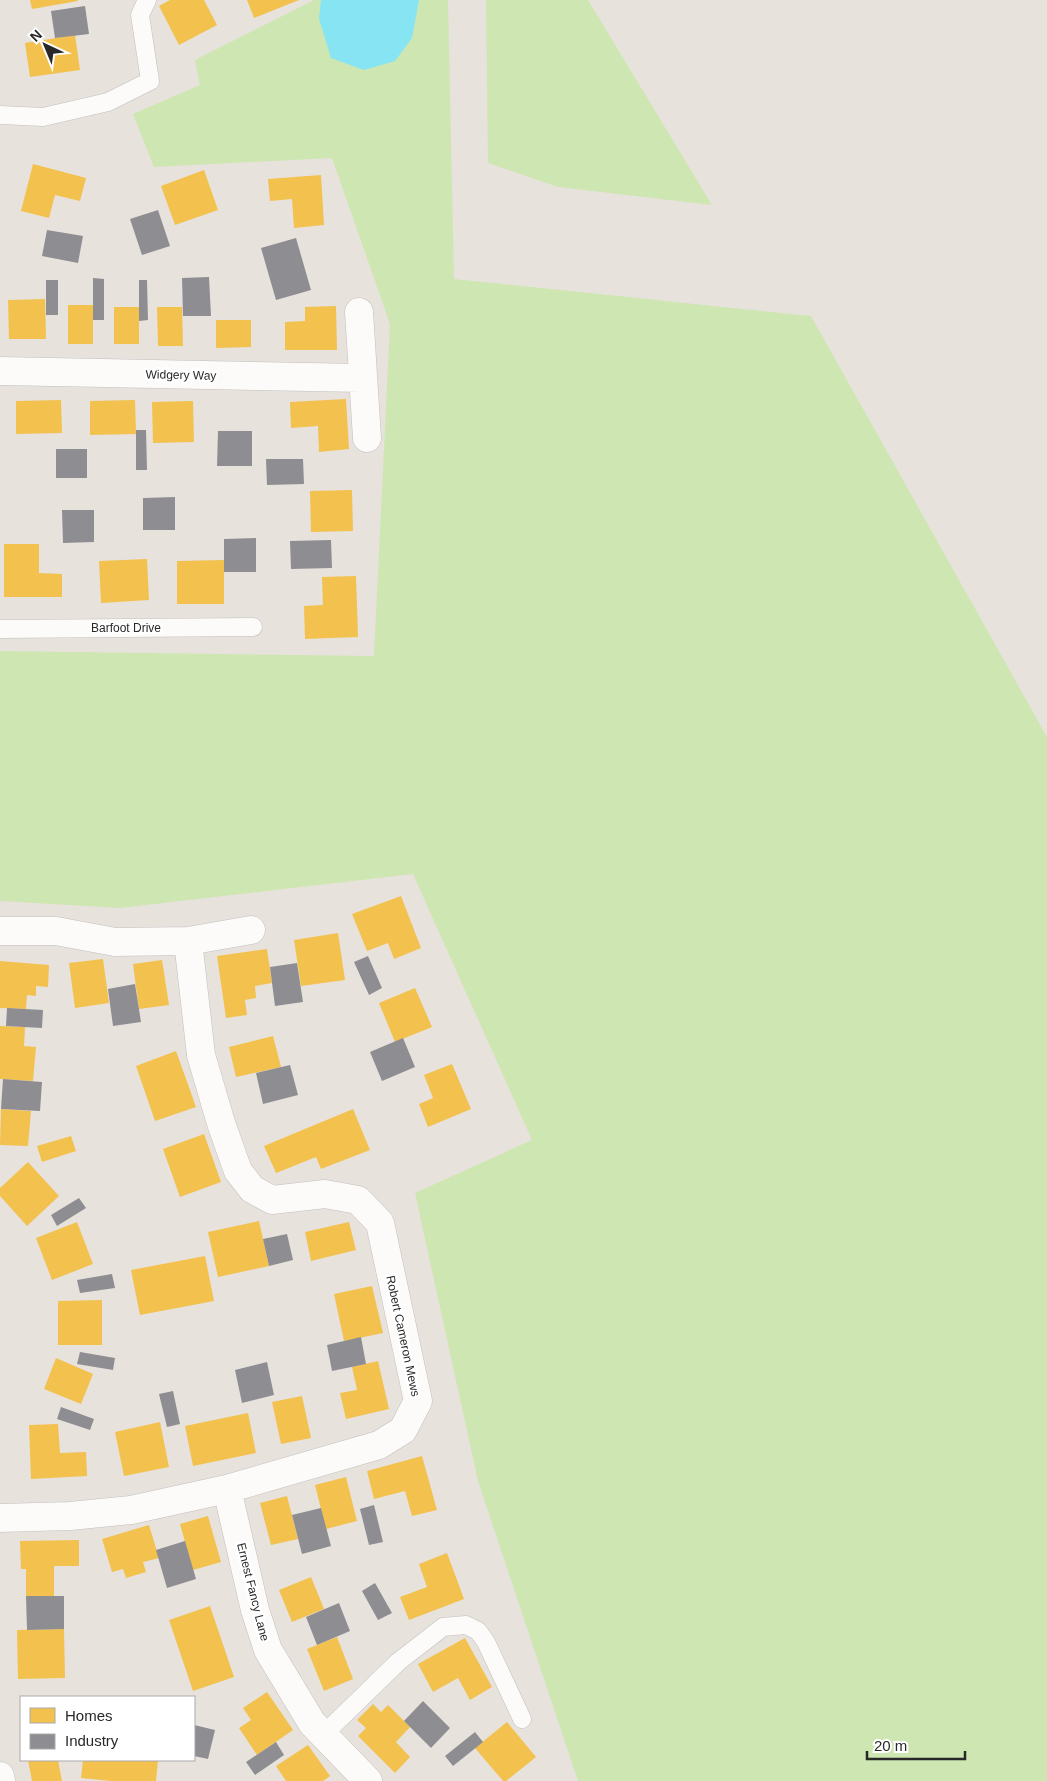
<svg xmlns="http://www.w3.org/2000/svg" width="1047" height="1781" font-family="Helvetica,sans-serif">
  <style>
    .green { fill: #cee6b1 }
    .water { fill: #87e4f3 }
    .homes { fill: #f2c14e }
    .industry { fill: #8d8d92 }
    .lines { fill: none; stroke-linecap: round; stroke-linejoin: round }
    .lane-casing { stroke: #c0bfbf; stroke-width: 19 }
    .street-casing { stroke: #c0bfbf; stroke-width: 29 }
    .lane { stroke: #fcfbfa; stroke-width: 18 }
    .street { stroke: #fcfbfa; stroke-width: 28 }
    .labels { text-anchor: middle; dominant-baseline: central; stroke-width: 5; stroke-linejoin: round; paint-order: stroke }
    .street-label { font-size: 12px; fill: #282828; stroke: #fff }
  </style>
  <rect width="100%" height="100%" fill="#e8e2dd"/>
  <path class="green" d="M 314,0 L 448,0 L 454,279 L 811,316 L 1047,737 L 1047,1781 L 578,1781 L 478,1481 L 415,1193 L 532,1140 L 413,874 L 120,908 L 0,901 L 0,651 L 374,656 L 390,324 L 332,158 L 154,167 L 133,114 L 200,85 L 195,60 Z
    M 486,0 L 588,0 L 712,205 L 558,187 L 488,163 Z"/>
  <path class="water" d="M 321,0 L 419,0 L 412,38 L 395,61 L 364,70 L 331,58 L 319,19 Z"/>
  <path class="homes" d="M 30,0 L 77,0 L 78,1 L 32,9 Z
    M 170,0 L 204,0 L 217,25 L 179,45 L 159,6 Z
    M 247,0 L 299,0 L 254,18 Z
    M 75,35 L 80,70 L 30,77 L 25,43 Z
    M 33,164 L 86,178 L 80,201 L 55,195 L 49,218 L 21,211 Z
    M 204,170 L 218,210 L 175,225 L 161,186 Z
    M 321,175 L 324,225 L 294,228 L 292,199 L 270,201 L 268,179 Z
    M 45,299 L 46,339 L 9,339 L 8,300 Z
    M 68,305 L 93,305 L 93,344 L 68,344 Z
    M 336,306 L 337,350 L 285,350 L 285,322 L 305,321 L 305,307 Z
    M 114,307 L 139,307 L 139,344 L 114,344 Z
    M 157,307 L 182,307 L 183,346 L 158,346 Z
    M 216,320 L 251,320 L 251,347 L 216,348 Z
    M 346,399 L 349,449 L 319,452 L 318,426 L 291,428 L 290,402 Z
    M 61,400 L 62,433 L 16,434 L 16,401 Z
    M 135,400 L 136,434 L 90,435 L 90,401 Z
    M 193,401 L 194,442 L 153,443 L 152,402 Z
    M 352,490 L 353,531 L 311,532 L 310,491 Z
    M 4,544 L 39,544 L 39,573 L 62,574 L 62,597 L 4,597 Z
    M 147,559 L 149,600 L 101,603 L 99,561 Z
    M 224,560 L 224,604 L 177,604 L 177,561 Z
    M 356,576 L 358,637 L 305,639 L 304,606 L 323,605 L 322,577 Z
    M 401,896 L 421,948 L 394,959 L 388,943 L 367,951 L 352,914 Z
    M 338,933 L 345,980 L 301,986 L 294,940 Z
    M 267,949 L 272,983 L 255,986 L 256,998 L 245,1000 L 247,1015 L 226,1018 L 217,956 Z
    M 103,959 L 109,1003 L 75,1008 L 69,963 Z
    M 162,960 L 169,1005 L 139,1009 L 133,964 Z
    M 0,961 L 49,965 L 48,987 L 36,986 L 36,996 L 27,995 L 26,1009 L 0,1008 Z
    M 415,988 L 432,1027 L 395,1042 L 379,1003 Z
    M 0,1026 L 25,1027 L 24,1046 L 36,1047 L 33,1081 L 0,1079 Z
    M 273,1036 L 281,1067 L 236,1077 L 229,1047 Z
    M 176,1051 L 196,1107 L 155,1121 L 136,1066 Z
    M 452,1064 L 471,1109 L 428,1127 L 419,1104 L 433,1098 L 424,1075 Z
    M 1,1109 L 31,1111 L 28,1146 L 0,1145 Z
    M 353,1109 L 370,1150 L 321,1169 L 316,1157 L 276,1173 L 264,1146 Z
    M 204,1134 L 221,1182 L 180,1197 L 163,1149 Z
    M 71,1136 L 76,1151 L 42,1162 L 37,1146 Z
    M 28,1162 L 59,1196 L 27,1226 L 0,1196 L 0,1188 Z
    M 259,1221 L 269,1266 L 218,1277 L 208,1232 Z
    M 77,1222 L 93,1264 L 52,1280 L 36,1238 Z
    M 349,1222 L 356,1250 L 311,1261 L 305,1232 Z
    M 205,1256 L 214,1301 L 140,1315 L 131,1270 Z
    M 372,1286 L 383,1333 L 344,1341 L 334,1294 Z
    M 102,1300 L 102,1345 L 58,1345 L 58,1301 Z
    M 56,1358 L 93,1374 L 81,1404 L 44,1389 Z
    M 378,1361 L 389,1409 L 346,1419 L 340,1393 L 357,1390 L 352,1367 Z
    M 302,1396 L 311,1438 L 281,1444 L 272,1402 Z
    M 248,1413 L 256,1453 L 193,1466 L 185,1426 Z
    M 160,1422 L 169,1467 L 124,1476 L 115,1432 Z
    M 58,1424 L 60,1453 L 86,1452 L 87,1476 L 31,1479 L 29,1425 Z
    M 422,1456 L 437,1510 L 412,1516 L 405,1491 L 374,1499 L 367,1471 Z
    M 346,1477 L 357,1521 L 326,1529 L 315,1485 Z
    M 287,1496 L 298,1539 L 271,1545 L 260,1503 Z
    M 208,1516 L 221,1562 L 193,1570 L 180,1524 Z
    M 149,1525 L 159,1558 L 143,1562 L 146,1572 L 126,1578 L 123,1569 L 112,1572 L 102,1539 Z
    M 79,1540 L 79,1566 L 54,1566 L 54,1596 L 26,1596 L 26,1569 L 21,1569 L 20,1541 Z
    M 447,1553 L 464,1599 L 409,1620 L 400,1597 L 427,1587 L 419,1564 Z
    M 311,1577 L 324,1609 L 292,1622 L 279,1590 Z
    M 210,1606 L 234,1677 L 193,1691 L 169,1620 Z
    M 64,1629 L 65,1678 L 18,1679 L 17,1630 Z
    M 337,1637 L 353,1679 L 324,1691 L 307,1649 Z
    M 465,1638 L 492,1687 L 470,1700 L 458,1678 L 433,1692 L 418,1664 Z
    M 267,1692 L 293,1730 L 257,1755 L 239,1728 L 251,1720 L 243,1708 Z
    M 373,1704 L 381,1712 L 388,1705 L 410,1727 L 396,1742 L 410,1757 L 395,1773 L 358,1736 L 366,1728 L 357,1720 Z
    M 507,1722 L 536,1757 L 506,1781 L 503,1781 L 475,1748 Z
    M 308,1745 L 330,1776 L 323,1781 L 286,1781 L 276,1766 Z
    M 28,1760 L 58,1760 L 62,1781 L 32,1781 Z
    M 83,1760 L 158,1760 L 156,1781 L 111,1781 L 81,1778 Z"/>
  <path class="industry" d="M 85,6 L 89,34 L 55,38 L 51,11 Z
    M 158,210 L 170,246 L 142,255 L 130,219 Z
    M 47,230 L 83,236 L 78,263 L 42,256 Z
    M 296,238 L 311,290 L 276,300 L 261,248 Z
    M 209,277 L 211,316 L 183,316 L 182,278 Z
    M 93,278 L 104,279 L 104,320 L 93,320 Z
    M 46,280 L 58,280 L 58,315 L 46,315 Z
    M 139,280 L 147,280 L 148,320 L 139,321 Z
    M 136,430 L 146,430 L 147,470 L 136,470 Z
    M 218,431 L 252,431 L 252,466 L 217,466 Z
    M 56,449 L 87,449 L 87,478 L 56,478 Z
    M 266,459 L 303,459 L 304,484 L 267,485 Z
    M 175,497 L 175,530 L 143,530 L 143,498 Z
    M 62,510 L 94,510 L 94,542 L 63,543 Z
    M 256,538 L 256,572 L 224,572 L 224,539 Z
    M 331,540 L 332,568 L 291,569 L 290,541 Z
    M 368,956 L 382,988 L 369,995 L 354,962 Z
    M 297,963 L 303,1002 L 275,1006 L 270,967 Z
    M 135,984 L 141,1022 L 113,1026 L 108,989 Z
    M 7,1008 L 43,1010 L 42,1028 L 6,1026 Z
    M 403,1038 L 415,1067 L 382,1081 L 370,1052 Z
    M 290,1065 L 298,1095 L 263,1104 L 256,1073 Z
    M 3,1079 L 42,1082 L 40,1111 L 1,1109 Z
    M 79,1198 L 86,1208 L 57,1226 L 51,1215 Z
    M 287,1234 L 293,1260 L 269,1266 L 263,1239 Z
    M 112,1274 L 115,1288 L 80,1293 L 77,1280 Z
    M 361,1337 L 366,1364 L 332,1371 L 327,1345 Z
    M 80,1352 L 115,1358 L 113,1370 L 77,1364 Z
    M 267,1362 L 274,1395 L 242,1403 L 235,1370 Z
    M 173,1391 L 180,1424 L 167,1427 L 159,1394 Z
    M 61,1407 L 94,1419 L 90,1430 L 57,1419 Z
    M 374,1505 L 383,1542 L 369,1545 L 360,1509 Z
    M 321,1508 L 331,1546 L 302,1554 L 292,1515 Z
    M 185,1541 L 196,1579 L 167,1588 L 156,1550 Z
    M 375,1583 L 392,1613 L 378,1620 L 362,1591 Z
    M 26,1596 L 64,1596 L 64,1629 L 27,1630 Z
    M 339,1603 L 350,1631 L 317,1645 L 306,1617 Z
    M 423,1701 L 450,1728 L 431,1748 L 404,1721 Z
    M 194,1725 L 215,1730 L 208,1759 L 194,1756 Z
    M 475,1732 L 483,1742 L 453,1766 L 445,1756 Z
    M 276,1742 L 284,1755 L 255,1775 L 246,1762 Z"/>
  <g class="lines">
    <defs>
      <path id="lane" d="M 0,115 L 43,117 L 108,102 L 150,81 L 140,15 L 147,0
        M 0,629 L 253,627
        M 324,1734 L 398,1662 L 443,1627 L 466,1625 L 478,1631 L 486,1642 L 522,1719"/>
      <path id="street" d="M 359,312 L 367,438
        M 0,371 L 362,378
        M 0,931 L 56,931 L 115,942 L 188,941 L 251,930
        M 227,1489 L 255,1610 L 268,1650 L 312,1723 L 368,1781
        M 0,1518 L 70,1516 L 131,1510 L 227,1489 L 379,1445 L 403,1430 L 418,1401 L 380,1223 L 358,1200 L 325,1194 L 272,1200 L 252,1189 L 238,1171 L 221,1123 L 201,1055 L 188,941
        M 0,1776 L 1,1781"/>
    </defs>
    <use href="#lane" class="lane-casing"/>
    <use href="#street" class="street-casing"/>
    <use href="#lane" class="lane"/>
    <use href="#street" class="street"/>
  </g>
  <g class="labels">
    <g class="street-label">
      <text transform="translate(181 375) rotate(1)">Widgery Way</text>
      <text x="126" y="628">Barfoot Drive</text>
      <text transform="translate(403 1336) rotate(78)">Robert Cameron Mews</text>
      <text transform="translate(253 1592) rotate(76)">Ernest Fancy Lane</text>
    </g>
  </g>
  <rect x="20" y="1696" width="175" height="65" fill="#ffffff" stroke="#a9a9a9"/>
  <rect x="30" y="1708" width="25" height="15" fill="#f2c14e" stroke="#a9a9a9"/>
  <text x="65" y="1721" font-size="15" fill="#282828">Homes</text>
  <rect x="30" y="1734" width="25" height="15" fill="#8d8d92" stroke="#a9a9a9"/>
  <text x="65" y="1746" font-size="15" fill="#282828">Industry</text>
  <g transform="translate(45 45) rotate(316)" stroke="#ffffff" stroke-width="4" paint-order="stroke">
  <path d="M0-4L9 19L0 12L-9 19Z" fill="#282828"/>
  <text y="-8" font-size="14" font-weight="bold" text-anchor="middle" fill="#282828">N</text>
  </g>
  <path d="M867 1751v8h98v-8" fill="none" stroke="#282828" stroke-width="2.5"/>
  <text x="874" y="1751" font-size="15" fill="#282828" stroke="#ffffff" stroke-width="4" paint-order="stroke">20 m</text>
</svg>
